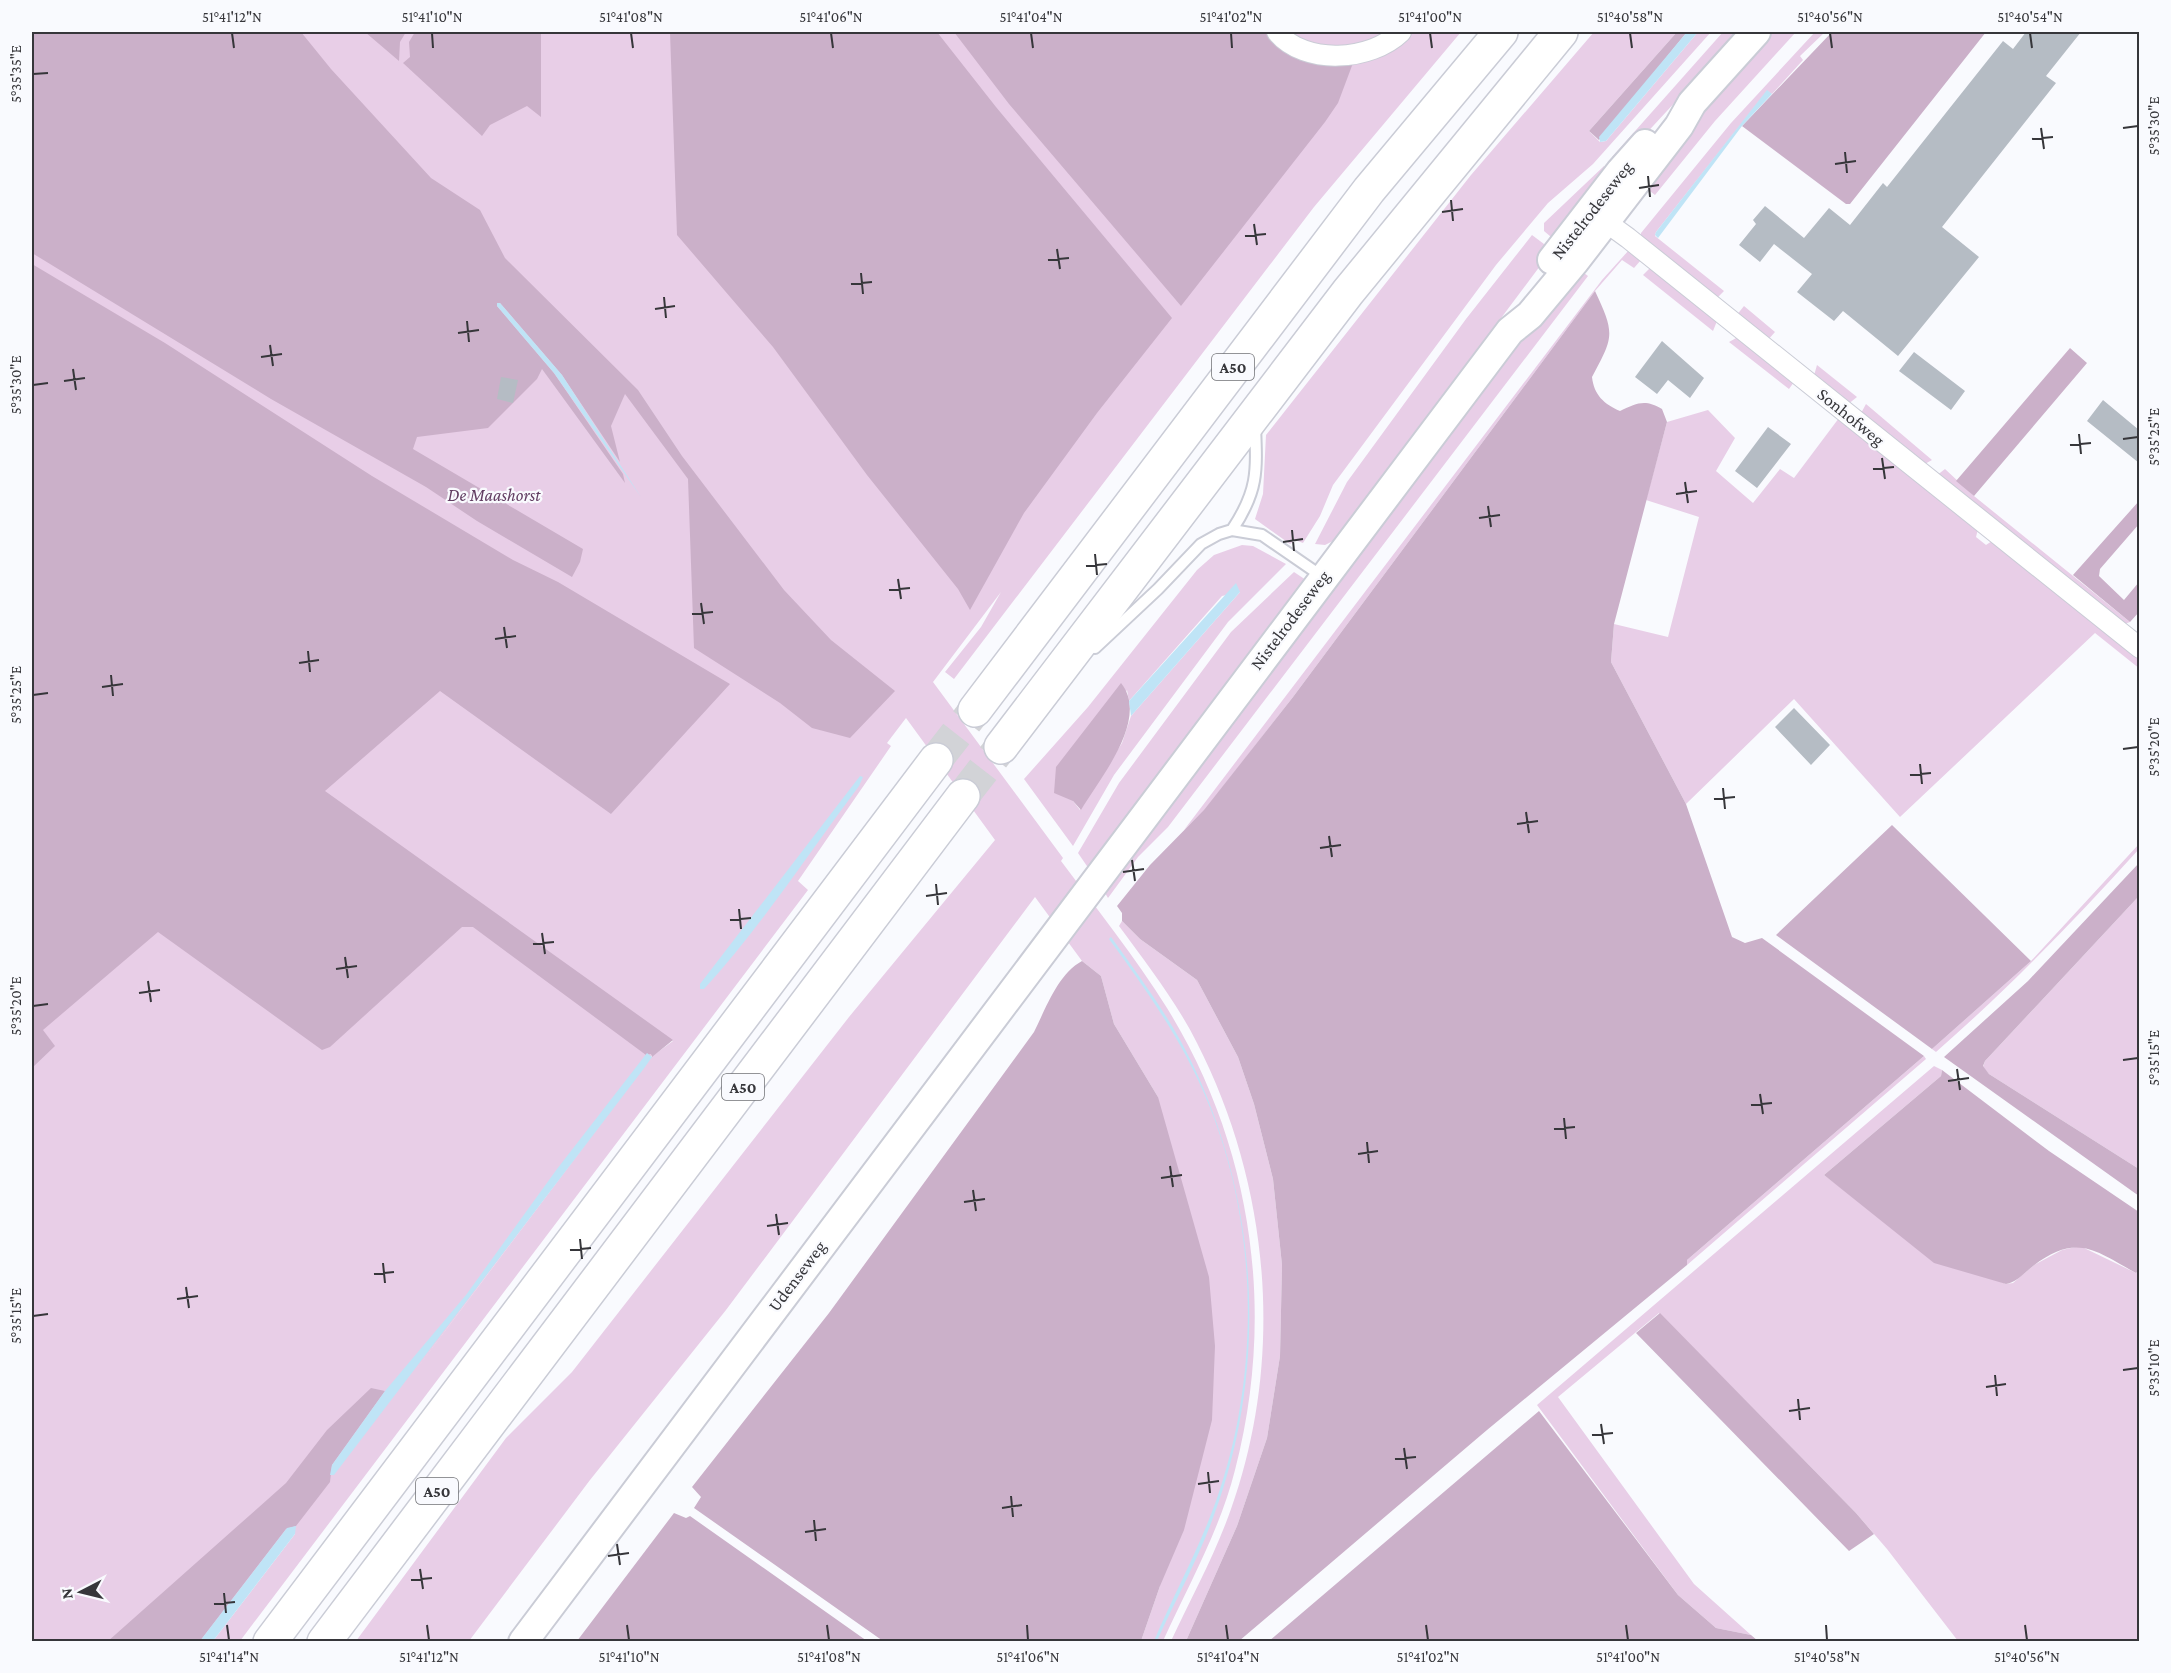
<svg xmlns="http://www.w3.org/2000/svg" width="2171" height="1673" font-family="'Crimson Pro',serif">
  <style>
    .green { fill: #e8cee7; fill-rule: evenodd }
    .forest { fill: #cbb0c9 }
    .water { fill: #bfe4f6 }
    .building { fill: #b5bcc4 }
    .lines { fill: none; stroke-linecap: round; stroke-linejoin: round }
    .highway-tunnel { stroke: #d2d3d7; stroke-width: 33; stroke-dasharray: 33 16; stroke-linecap: butt }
    .lane-casing { stroke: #caccd6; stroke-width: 14 }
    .street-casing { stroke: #caccd6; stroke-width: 22 }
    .secondary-casing { stroke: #caccd6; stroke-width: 32 }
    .highway-casing { stroke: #caccd6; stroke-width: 36 }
    .lane { stroke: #fff; stroke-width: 10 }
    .street { stroke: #fff; stroke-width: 20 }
    .secondary { stroke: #fff; stroke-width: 28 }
    .highway { stroke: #fff; stroke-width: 33 }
    .ticks { fill: none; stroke: #36363a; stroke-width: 2 }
    .labels { text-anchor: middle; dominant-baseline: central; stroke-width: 4.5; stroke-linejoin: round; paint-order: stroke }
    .shield { fill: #f9fafe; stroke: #707175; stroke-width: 1.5 }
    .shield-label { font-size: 16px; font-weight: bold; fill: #36363a }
    .street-label { font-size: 18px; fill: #36363a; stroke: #f9fafe }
    .park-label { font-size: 18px; font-style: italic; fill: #623d62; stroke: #f9fafe }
    .neatline { fill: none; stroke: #36363a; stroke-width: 2 }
    .ticks-label { font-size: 15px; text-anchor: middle; fill: #36363a }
  </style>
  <rect width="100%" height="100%" fill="#f9fafe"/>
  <path class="green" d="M 32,32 L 1461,32 L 1314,207 L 954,679 L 945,672 L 981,627 L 1001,592 L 933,682 L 1063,858 L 1061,861 C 1097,909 1135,957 1167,1008 C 1253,1147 1276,1313 1235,1470 C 1220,1530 1188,1586 1163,1641 L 1141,1641 L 1160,1586 L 1158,1097 L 1114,1024 L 1101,976 L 1082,961 L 1035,897 L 726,1310 L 590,1480 L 469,1641 L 356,1641 L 506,1438 L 572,1372 L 849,1017 L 995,840 L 906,718 L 887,743 L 891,746 L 798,881 L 808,890 L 240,1641 L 213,1641 L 295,1534 L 295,1529 L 210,1641 L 32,1641 ZM 666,1036 L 673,1041 L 651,1057 L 418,1367 Z
    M 1594,32 L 1677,32 L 1589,131 L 1600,142 L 1606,141 L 1698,32 L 1711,32 L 1593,164 L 1548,203 L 1496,265 L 1333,485 L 1320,516 L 1303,543 L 1295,540 L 1290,544 L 1255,519 L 1263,494 L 1266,435 L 1471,175 Z
    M 1723,32 L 1740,32 L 1617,165 L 1612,157 Z
    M 1772,32 L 1796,32 L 1715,121 L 1655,195 L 1642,185 L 1709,100 Z
    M 1815,32 L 1825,32 L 1800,56 L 1803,60 L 1772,94 L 1767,91 L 1656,232 L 1655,236 L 1724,291 L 1715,300 L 1641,239 L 1641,233 L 1731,123 Z
    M 1604,166 L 1611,172 L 1557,242 L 1544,231 L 1544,223 Z
    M 1532,235 L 1552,250 L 1335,540 L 1325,545 L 1315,544 L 1347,482 L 1466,319 Z
    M 1629,250 L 1641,260 L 1634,268 L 1622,260 L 1595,291 L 1293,697 L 1204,811 L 1184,830 L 1602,280 Z
    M 1651,267 L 1717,321 L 1713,331 L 1643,275 Z
    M 1577,268 L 1588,276 L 1168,827 L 1138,857 L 1108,898 L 1102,888 L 1471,402 Z
    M 1744,306 L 1775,332 L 1767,341 L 1736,316 Z
    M 1738,337 L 1794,382 L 1789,389 L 1729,342 Z
    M 1817,365 L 1857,397 L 1847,405 L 1813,379 Z
    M 1866,404 L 1932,460 L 1923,465 L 1860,415 Z
    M 1708,410 L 1735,438 L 1716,471 L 1753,503 L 1780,469 L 1794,478 L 1839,418 L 1978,529 L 1976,537 L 1986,545 L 1992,541 L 2139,659 L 2140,669 L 2095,633 L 1900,817 L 1794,699 L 1686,804 L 1611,662 L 1614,624 L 1668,637 L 1699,517 L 1646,500 L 1667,422 Z
    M 1945,469 L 1974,496 L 2130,622 L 2122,625 L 1936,476 Z
    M 1242,545 L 1253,546 L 1286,564 L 1228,622 L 1114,775 L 1073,846 L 1024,779 L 1088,707 L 1197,570 L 1214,555 ZM 1240,592 L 1131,716 L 1122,743 L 1080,810 L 1073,801 L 1127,690 L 1129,701 L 1222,596 Z
    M 1294,572 L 1306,580 L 1089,869 L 1078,853 L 1119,783 L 1231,632 Z
    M 2139,844 L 2139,849 C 2075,920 2009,988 1936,1052 L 1932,1049 L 2031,961 Z
    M 2139,896 L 2139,1169 L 1989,1074 L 1983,1067 L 1985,1061 Z
    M 1122,921 L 1140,939 L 1197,980 L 1238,1057 L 1254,1104 L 1273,1179 L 1282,1265 L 1280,1356 L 1267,1438 L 1237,1526 L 1186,1641 L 1171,1641 C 1191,1598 1215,1555 1231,1509 C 1285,1357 1270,1186 1197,1043 C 1176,1001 1146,963 1119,926 Z
    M 1924,1056 L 1926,1059 L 1687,1265 L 1687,1260 Z
    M 1934,1066 L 1942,1070 L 1941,1076 L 1824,1175 L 1873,1212 L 1984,1275 L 2006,1284 L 2013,1283 L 2034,1265 L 2062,1250 L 2080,1246 L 2136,1273 L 2139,1270 L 2139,1641 L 1958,1641 L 1887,1549 L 1856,1513 L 1659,1313 L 1558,1397 L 1694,1584 L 1751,1635 L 1716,1628 L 1678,1595 L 1537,1405 Z"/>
  <path class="forest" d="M 32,32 L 301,32 L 331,69 L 431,178 L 480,210 L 505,258 L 638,390 L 682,456 L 784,590 L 831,640 L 895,691 L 850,738 L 812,728 L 780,703 L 694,648 L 688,479 L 625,394 L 611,426 L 620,462 L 562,375 L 500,303 L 497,306 L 554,373 L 623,474 L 625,483 L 542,369 L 537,379 L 488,428 L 417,437 L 413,449 L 583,549 L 580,562 L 572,577 L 477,521 L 426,487 L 271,399 L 32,253 Z
    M 365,32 L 406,32 L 400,42 L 399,61 Z
    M 415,32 L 541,32 L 541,117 L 527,106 L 490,125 L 482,136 L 403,63 L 410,57 L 409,42 Z
    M 670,32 L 937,32 L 996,107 L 1172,318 L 1097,413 L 1024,513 L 970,610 L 958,589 L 867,475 L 773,347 L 677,235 Z
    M 954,32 L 1267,32 L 1270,36 L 1353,63 L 1338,103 L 1325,122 L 1181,306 L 1009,104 Z
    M 1677,32 L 1687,32 L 1599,140 L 1589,131 Z
    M 1832,32 L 1986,32 L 1850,204 L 1846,204 L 1742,126 Z
    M 32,264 L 165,343 L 372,476 L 513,560 L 558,582 L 730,684 L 611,814 L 440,691 L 325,791 L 673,1040 L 652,1057 L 651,1054 L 646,1055 L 473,927 L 462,927 L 330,1047 L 322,1050 L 158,932 L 43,1030 L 55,1046 L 32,1068 Z
    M 1595,291 C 1615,334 1614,336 1592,377 C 1594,395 1604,404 1620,411 C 1637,403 1645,399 1662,409 L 1667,422 L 1614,624 L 1611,662 L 1686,804 L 1732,937 L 1745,943 L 1762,938 L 1924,1056 L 1687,1260 L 1687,1265 L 1487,1430 L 1239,1641 L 1186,1641 L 1237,1526 L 1267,1438 L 1280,1356 L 1282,1265 L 1273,1179 L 1254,1104 L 1238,1057 L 1197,980 L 1140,939 L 1122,921 L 1122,913 L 1117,906 L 1150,865 L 1204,810 L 1293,697 Z
    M 2070,348 L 2087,363 L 1974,496 L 1956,481 Z
    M 2139,501 L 2139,524 L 2100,569 L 2099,576 L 2124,600 L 2139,582 L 2139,612 L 2130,622 L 2073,575 Z
    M 1121,683 C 1150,719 1100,778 1081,810 L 1073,801 L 1054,793 L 1056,767 Z
    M 1892,825 L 2031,961 L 1932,1049 L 1776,935 Z
    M 2139,863 L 2139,896 L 1985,1061 L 1983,1066 L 1989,1074 L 2139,1169 L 2139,1196 L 1944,1057 L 2028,981 Z
    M 1082,961 L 1101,976 L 1114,1024 L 1158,1097 L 1209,1277 L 1215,1346 L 1212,1420 L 1184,1530 L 1160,1586 L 1141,1641 L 883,1641 L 694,1508 L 701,1497 L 692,1487 L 829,1313 L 1034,1032 C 1046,1008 1058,974 1082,961 Z
    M 1942,1070 L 2049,1151 L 2139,1212 L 2139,1270 L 2136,1273 C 2094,1250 2077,1233 2033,1266 C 2024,1273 2017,1282 2006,1284 L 1934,1263 L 1824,1175 L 1941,1076 Z
    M 1660,1313 L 1856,1513 L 1874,1534 L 1849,1551 L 1636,1333 Z
    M 371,1388 L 385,1391 L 332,1465 L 330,1482 L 296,1526 L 286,1529 L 200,1641 L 107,1642 L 286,1483 L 327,1430 Z
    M 1539,1411 L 1678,1595 L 1716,1628 L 1751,1635 L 1758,1641 L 1269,1641 Z
    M 674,1513 L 686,1518 L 690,1516 L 867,1641 L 577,1641 Z"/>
  <path class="water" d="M 1687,32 L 1698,32 L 1606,141 L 1600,142 L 1599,137 Z
    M 1767,90 L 1772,94 L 1742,126 L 1658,238 L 1655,235 L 1656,232 Z
    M 497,303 L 500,303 L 562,375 L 641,497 L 554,373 L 497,306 Z
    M 1236,583 L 1240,592 L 1131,716 L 1129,701 Z
    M 860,776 L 863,777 L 859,786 C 808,854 761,927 704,989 L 700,989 L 700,984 Z
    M 1111,937 C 1139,976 1169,1016 1190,1059 C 1261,1204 1269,1375 1210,1526 C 1195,1565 1174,1603 1157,1641 L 1154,1641 C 1174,1594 1199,1549 1216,1501 C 1266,1360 1258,1189 1186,1056 C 1164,1015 1137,977 1109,939 Z
    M 647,1053 L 652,1057 L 645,1067 L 334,1475 L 330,1475 L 332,1465 L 385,1391 L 466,1295 L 557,1169 Z
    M 296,1526 L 295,1534 L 213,1641 L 200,1641 L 287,1528 Z"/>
  <path class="building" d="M 2026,32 L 2081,32 L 2046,76 L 2056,83 L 1942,227 L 1979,257 L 1898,356 L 1843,311 L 1834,321 L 1797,292 L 1812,274 L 1774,244 L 1760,262 L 1739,245 L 1756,224 L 1753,220 L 1765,206 L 1804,238 L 1829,208 L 1850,225 L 1883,183 L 1887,187 L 2003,41 L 2013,49 Z
    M 1662,341 L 1704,378 L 1690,398 L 1668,380 L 1657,394 L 1635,377 Z
    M 1914,352 L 1965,391 L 1951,410 L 1899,371 Z
    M 501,377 L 518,380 L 513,403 L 497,399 Z
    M 2103,400 L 2139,430 L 2139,463 L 2087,421 Z
    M 1768,427 L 1791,444 L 1757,488 L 1735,471 Z
    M 1794,708 L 1830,745 L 1811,765 L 1775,727 Z"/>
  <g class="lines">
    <path class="highway-tunnel" d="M 936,760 L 975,710
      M 963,796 L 1001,747"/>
    <defs>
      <path id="lane" d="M 1232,530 C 1258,491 1257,472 1255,426
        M 1095,648 L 1158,589 L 1201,544 L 1219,534 L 1232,530 L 1262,535 L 1323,577"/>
      <path id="street" d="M 1277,32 C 1305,66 1371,61 1401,32
        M 1595,214 L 1628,238 L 2140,648"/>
      <path id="secondary" d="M 1552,260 L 1620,172 L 1645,144
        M 523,1642 L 1510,331 L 1530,315 L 1575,261 L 1679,126 L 1692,103 L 1756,32"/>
      <path id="highway" d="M 975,710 L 1369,190 L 1501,32
        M 1001,747 L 1348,292 L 1561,32
        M 270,1642 L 936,760
        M 324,1642 L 963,796"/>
    </defs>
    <use href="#lane" class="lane-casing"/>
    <use href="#street" class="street-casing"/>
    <use href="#secondary" class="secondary-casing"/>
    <use href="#highway" class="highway-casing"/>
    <use href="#lane" class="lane"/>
    <use href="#street" class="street"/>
    <use href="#secondary" class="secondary"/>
    <use href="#highway" class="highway"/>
  </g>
  <path class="ticks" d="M 232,33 L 234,48M 432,33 L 433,48M 631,33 L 633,48M 831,33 L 833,48M 1031,33 L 1033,48M 1231,33 L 1232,48M 1430,33 L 1432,48M 1630,33 L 1632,48M 1830,33 L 1832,48M 2030,33 L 2032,48M 33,74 L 48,73M 2041,128 L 2044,149M 2123,128 L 2138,126M 2032,139 L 2053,137M 1845,152 L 1847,173M 1835,164 L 1856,161M 1648,176 L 1650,197M 1639,188 L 1659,185M 1451,200 L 1453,221M 1442,212 L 1463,209M 1254,224 L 1257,245M 1245,236 L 1266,234M 1057,249 L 1060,269M 1048,260 L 1069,258M 861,273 L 863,294M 851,284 L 872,282M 664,297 L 666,318M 655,309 L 675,306M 467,321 L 469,342M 458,333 L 479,330M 270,345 L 273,366M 261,357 L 282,354M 73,369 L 76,390M 64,381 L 85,378M 33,385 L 48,383M 2079,434 L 2081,454M 2123,439 L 2138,437M 2070,445 L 2091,443M 1882,458 L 1885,479M 1873,469 L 1894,467M 1685,482 L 1688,503M 1676,494 L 1697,491M 1488,506 L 1491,527M 1479,518 L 1500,515M 1292,530 L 1294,551M 1283,542 L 1303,539M 1095,554 L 1097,575M 1086,566 L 1107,564M 898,579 L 901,599M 889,590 L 910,588M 701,603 L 704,624M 692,614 L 713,612M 504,627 L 507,648M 495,639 L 516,636M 308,651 L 310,672M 299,663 L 319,660M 111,675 L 113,696M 102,687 L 123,684M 33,695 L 48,693M 2123,749 L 2138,747M 1920,764 L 1922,784M 1910,775 L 1931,773M 1723,788 L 1725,809M 1714,799 L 1735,797M 1526,812 L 1529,833M 1517,824 L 1538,821M 1329,836 L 1332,857M 1320,848 L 1341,845M 1132,860 L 1135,881M 1123,872 L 1144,869M 936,884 L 938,905M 926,896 L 947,893M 739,909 L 741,929M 730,920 L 751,918M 542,933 L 545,954M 533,944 L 554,942M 345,957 L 348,978M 336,969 L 357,966M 148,981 L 151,1002M 139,993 L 160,990M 33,1006 L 48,1004M 2123,1060 L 2138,1058M 1957,1069 L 1960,1090M 1948,1081 L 1969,1078M 1760,1094 L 1763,1114M 1751,1105 L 1772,1103M 1564,1118 L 1566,1139M 1554,1129 L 1575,1127M 1367,1142 L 1369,1163M 1358,1154 L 1378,1151M 1170,1166 L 1173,1187M 1161,1178 L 1182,1175M 973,1190 L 976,1211M 964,1202 L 985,1199M 776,1214 L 779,1235M 767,1226 L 788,1223M 580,1239 L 582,1259M 570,1250 L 591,1248M 383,1263 L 385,1283M 374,1274 L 394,1272M 186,1287 L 189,1308M 177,1299 L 198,1296M 33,1316 L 48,1314M 2123,1370 L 2138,1368M 1995,1375 L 1997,1396M 1986,1387 L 2006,1384M 1798,1399 L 1800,1420M 1789,1411 L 1810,1408M 1601,1424 L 1604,1444M 1592,1435 L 1613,1433M 1404,1448 L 1407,1469M 1395,1459 L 1416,1457M 1208,1472 L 1210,1493M 1198,1484 L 1219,1481M 1011,1496 L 1013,1517M 1002,1508 L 1022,1505M 814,1520 L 816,1541M 805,1532 L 826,1529M 617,1544 L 620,1565M 608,1556 L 629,1553M 420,1569 L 423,1589M 411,1580 L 432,1578M 224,1593 L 226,1613M 214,1604 L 235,1602M 227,1625 L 229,1640M 427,1625 L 429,1640M 627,1625 L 629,1640M 827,1625 L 829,1640M 1027,1625 L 1028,1640M 1226,1625 L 1228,1640M 1426,1625 L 1428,1640M 1626,1625 L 1628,1640M 1826,1625 L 1827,1640M 2025,1625 L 2027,1640"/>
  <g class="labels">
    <g class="shield">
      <rect x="1212" y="354" width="42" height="26" rx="4.5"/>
      <rect x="722" y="1074" width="42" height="26" rx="4.5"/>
      <rect x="416" y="1478" width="42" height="26" rx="4.5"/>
    </g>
    <g class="shield-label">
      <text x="1233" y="367">A50</text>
      <text x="743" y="1087">A50</text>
      <text x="437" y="1491">A50</text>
    </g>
    <g class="street-label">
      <text transform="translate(1592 210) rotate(-52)">Nistelrodeseweg</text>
      <text transform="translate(1851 417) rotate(39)">Sonhofweg</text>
      <text transform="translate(1290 620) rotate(-53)">Nistelrodeseweg</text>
      <text transform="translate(797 1276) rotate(-53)">Udenseweg</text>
    </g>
    <g class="park-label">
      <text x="494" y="495">De Maashorst</text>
    </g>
  </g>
  <rect width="2171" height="1673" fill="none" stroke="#f9fafe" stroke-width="66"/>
  <g transform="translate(81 1592) rotate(263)" stroke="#f9fafe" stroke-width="4.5" paint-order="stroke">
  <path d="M0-4.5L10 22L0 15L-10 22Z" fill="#36363a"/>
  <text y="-9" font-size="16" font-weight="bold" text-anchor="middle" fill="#36363a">N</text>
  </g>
  <rect x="33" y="33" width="2105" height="1607" class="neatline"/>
  <g class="ticks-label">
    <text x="232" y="22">51°41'12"N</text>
    <text x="432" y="22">51°41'10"N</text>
    <text x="631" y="22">51°41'08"N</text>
    <text x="831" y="22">51°41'06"N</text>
    <text x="1031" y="22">51°41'04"N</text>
    <text x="1231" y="22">51°41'02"N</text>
    <text x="1430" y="22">51°41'00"N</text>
    <text x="1630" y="22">51°40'58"N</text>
    <text x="1830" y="22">51°40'56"N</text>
    <text x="2030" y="22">51°40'54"N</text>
    <text transform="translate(16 74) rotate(-90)" y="5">5°35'35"E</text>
    <text transform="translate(2154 126) rotate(-90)" y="5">5°35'30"E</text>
    <text transform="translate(16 385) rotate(-90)" y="5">5°35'30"E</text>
    <text transform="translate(2154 437) rotate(-90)" y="5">5°35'25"E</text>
    <text transform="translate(16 695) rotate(-90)" y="5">5°35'25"E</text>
    <text transform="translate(2154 747) rotate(-90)" y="5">5°35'20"E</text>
    <text transform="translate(16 1006) rotate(-90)" y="5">5°35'20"E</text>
    <text transform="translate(2154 1058) rotate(-90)" y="5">5°35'15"E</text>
    <text transform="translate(16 1316) rotate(-90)" y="5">5°35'15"E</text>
    <text transform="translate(2154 1368) rotate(-90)" y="5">5°35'10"E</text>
    <text x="229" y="1662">51°41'14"N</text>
    <text x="429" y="1662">51°41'12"N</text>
    <text x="629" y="1662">51°41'10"N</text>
    <text x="829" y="1662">51°41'08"N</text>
    <text x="1028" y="1662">51°41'06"N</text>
    <text x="1228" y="1662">51°41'04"N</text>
    <text x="1428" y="1662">51°41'02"N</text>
    <text x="1628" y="1662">51°41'00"N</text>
    <text x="1827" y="1662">51°40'58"N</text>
    <text x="2027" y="1662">51°40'56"N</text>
  </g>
</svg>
